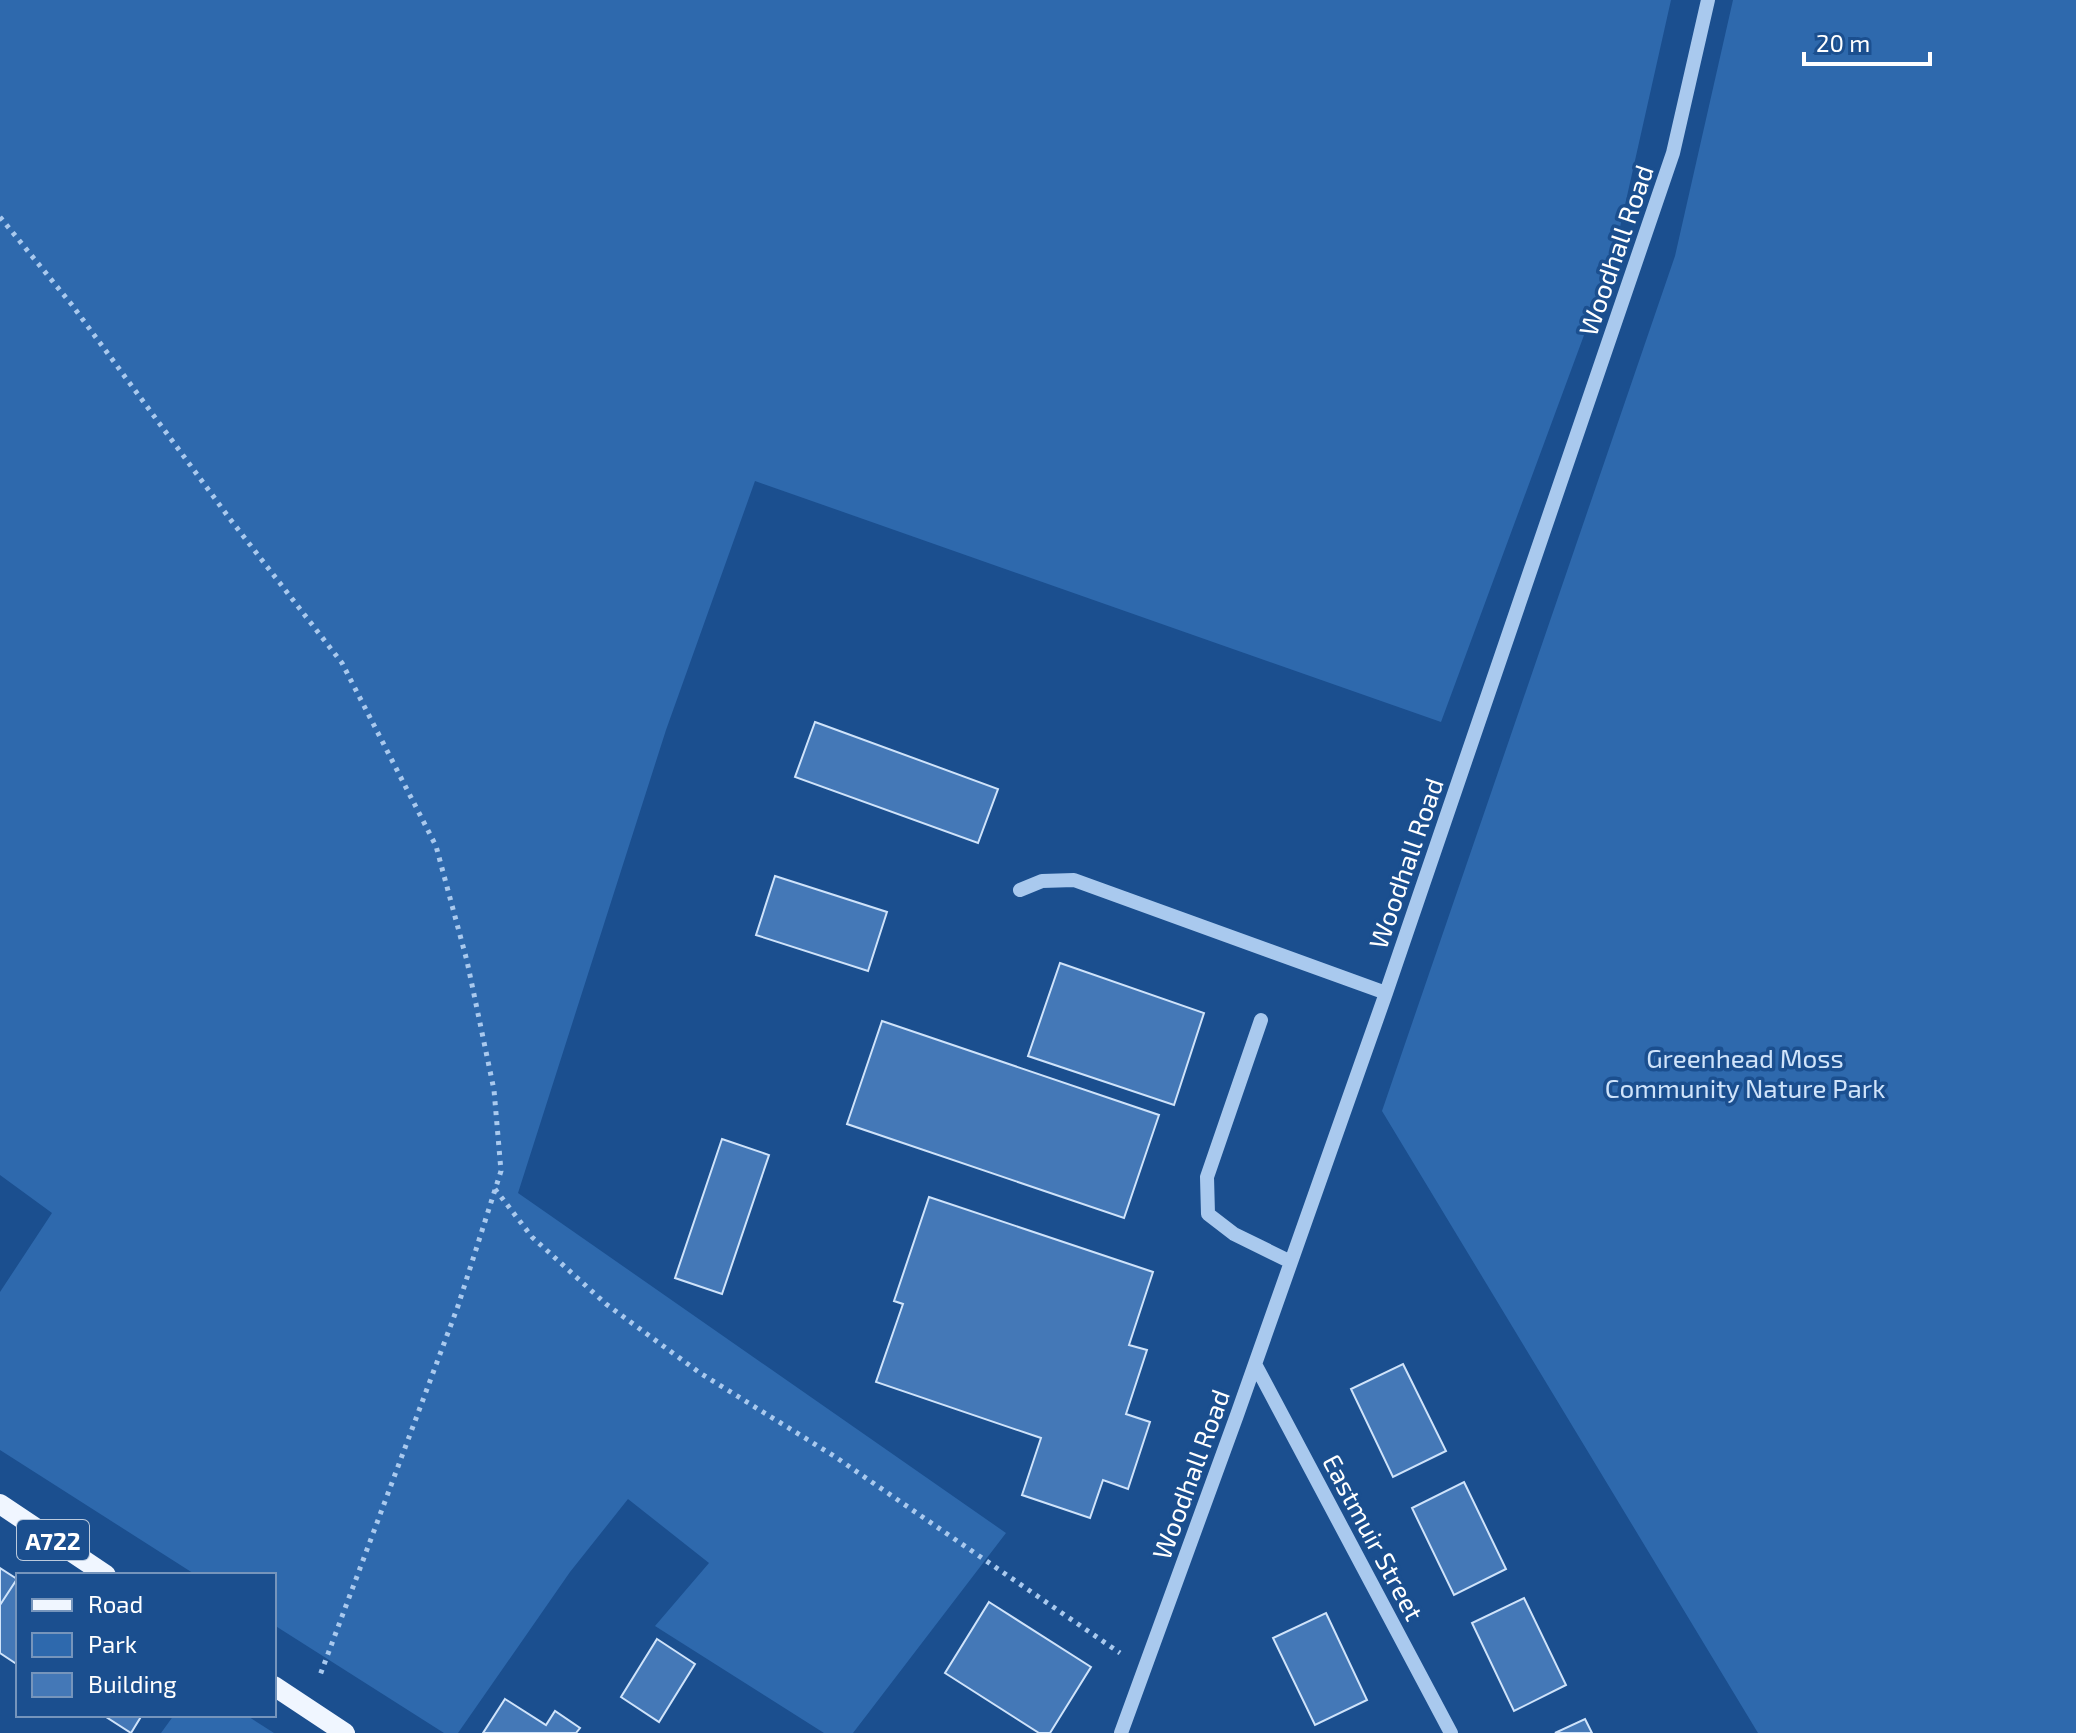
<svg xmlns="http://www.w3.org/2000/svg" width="2076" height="1733" font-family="'Exo 2',sans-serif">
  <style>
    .green { fill: #2e69ad }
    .building { fill: #4478b7; stroke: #cfe3fa; stroke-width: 2 }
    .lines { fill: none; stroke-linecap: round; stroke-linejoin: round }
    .path { stroke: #a9c9ee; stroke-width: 5; stroke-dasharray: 4 6; stroke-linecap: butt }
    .minor { stroke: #a9c9ee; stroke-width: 14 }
    .major { stroke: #f0f6ff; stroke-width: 20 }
    .labels { text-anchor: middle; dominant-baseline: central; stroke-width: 7; stroke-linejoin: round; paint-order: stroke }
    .shield { fill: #1b4f8f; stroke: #bbcadd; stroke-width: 2 }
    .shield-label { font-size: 24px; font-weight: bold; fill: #fff }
    .street-label { font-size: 26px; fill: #fff; stroke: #1b4f8f }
    .park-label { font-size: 26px; fill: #cfe3fa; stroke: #1b4f8f }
  </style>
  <rect width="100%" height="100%" fill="#1b4f8f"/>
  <path class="green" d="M 0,0 L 1671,0 L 1614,254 L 1441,722 L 755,481 L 666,730 L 518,1193 L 1006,1533 L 853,1733 L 824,1733 L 655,1626 L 709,1563 L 628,1499 L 570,1572 L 458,1733 L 444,1733 L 274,1625 L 274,1575 L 196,1575 L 0,1450 L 0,1292 L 52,1213 L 0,1175 Z
    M 1733,0 L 2076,0 L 2076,1733 L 1758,1733 L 1382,1111 L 1675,256 Z
    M 174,1715 L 246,1715 L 274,1733 L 161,1733 Z"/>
  <path class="building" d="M 815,722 L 998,789 L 978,843 L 795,777 Z
    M 775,876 L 887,912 L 868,971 L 756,935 Z
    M 1060,963 L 1204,1013 L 1174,1105 L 1028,1056 Z
    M 882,1021 L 1159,1115 L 1124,1218 L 847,1124 Z
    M 722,1139 L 769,1155 L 722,1294 L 675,1278 Z
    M 929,1197 L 1153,1272 L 1129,1345 L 1147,1350 L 1126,1414 L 1150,1422 L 1128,1489 L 1103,1480 L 1090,1518 L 1022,1495 L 1041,1438 L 876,1382 L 903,1304 L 894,1301 Z
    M 1403,1364 L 1446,1451 L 1393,1477 L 1351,1389 Z
    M 1464,1482 L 1506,1569 L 1454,1595 L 1412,1508 Z
    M 0,1568 L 17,1579 L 0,1605 Z
    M 17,1579 L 18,1579 L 18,1665 L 0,1653 L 0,1605 Z
    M 1524,1598 L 1566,1685 L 1514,1711 L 1472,1623 Z
    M 989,1602 L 1091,1667 L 1050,1733 L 1039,1733 L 945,1673 Z
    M 1326,1613 L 1367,1700 L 1315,1725 L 1273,1638 Z
    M 657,1639 L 695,1664 L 659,1722 L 621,1697 Z
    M 505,1699 L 546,1725 L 555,1711 L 580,1728 L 576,1733 L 483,1733 Z
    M 103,1715 L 142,1715 L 131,1733 Z
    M 1585,1719 L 1592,1733 L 1555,1733 Z"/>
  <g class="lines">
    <path class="path" d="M 0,217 L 72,305 L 230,519 L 342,663 L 436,846 L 467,961 L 494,1090 L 501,1171 L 458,1306 L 319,1678
      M 495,1189 L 532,1237 L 606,1304 L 700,1373 L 834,1456 L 1120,1653"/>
    <path class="minor" d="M 1020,890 L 1042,881 L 1074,880 L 1386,993
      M 1261,1020 L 1207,1177 L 1208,1214 L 1234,1234 L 1291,1262
      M 1255,1364 L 1451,1733
      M 1121,1733 L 1237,1415 L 1386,993 L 1673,153 L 1708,0"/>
    <path class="major" d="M 0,1504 L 106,1575
      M 274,1686 L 345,1733"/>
  </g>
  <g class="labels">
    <rect class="shield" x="17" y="1520" width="72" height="40" rx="6"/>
    <g class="shield-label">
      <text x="53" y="1540">A722</text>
    </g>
    <g class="street-label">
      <text transform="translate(1615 250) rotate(-71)">Woodhall Road</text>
      <text transform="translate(1405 863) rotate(-71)">Woodhall Road</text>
      <text transform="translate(1190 1474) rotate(-70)">Woodhall Road</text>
      <text transform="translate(1374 1537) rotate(62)">Eastmuir Street</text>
    </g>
    <g class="park-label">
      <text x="1745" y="1057">Greenhead Moss<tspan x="1745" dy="30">Community Nature Park</tspan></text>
    </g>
  </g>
  <rect x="16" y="1573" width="260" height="144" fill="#1b4f8f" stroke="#7695bc" stroke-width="2"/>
  <rect x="32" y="1599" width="40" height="12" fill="#f0f6ff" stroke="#7695bc" stroke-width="2"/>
  <text x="88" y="1613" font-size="24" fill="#ffffff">Road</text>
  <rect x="32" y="1633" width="40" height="24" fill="#2e69ad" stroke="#7695bc" stroke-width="2"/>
  <text x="88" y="1653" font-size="24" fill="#ffffff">Park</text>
  <rect x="32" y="1673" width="40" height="24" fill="#4478b7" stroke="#7695bc" stroke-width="2"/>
  <text x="88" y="1693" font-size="24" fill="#ffffff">Building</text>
  <path d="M1804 52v12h126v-12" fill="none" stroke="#ffffff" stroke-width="4"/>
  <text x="1816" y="52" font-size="24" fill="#ffffff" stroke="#1b4f8f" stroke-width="6" paint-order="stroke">20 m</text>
</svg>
